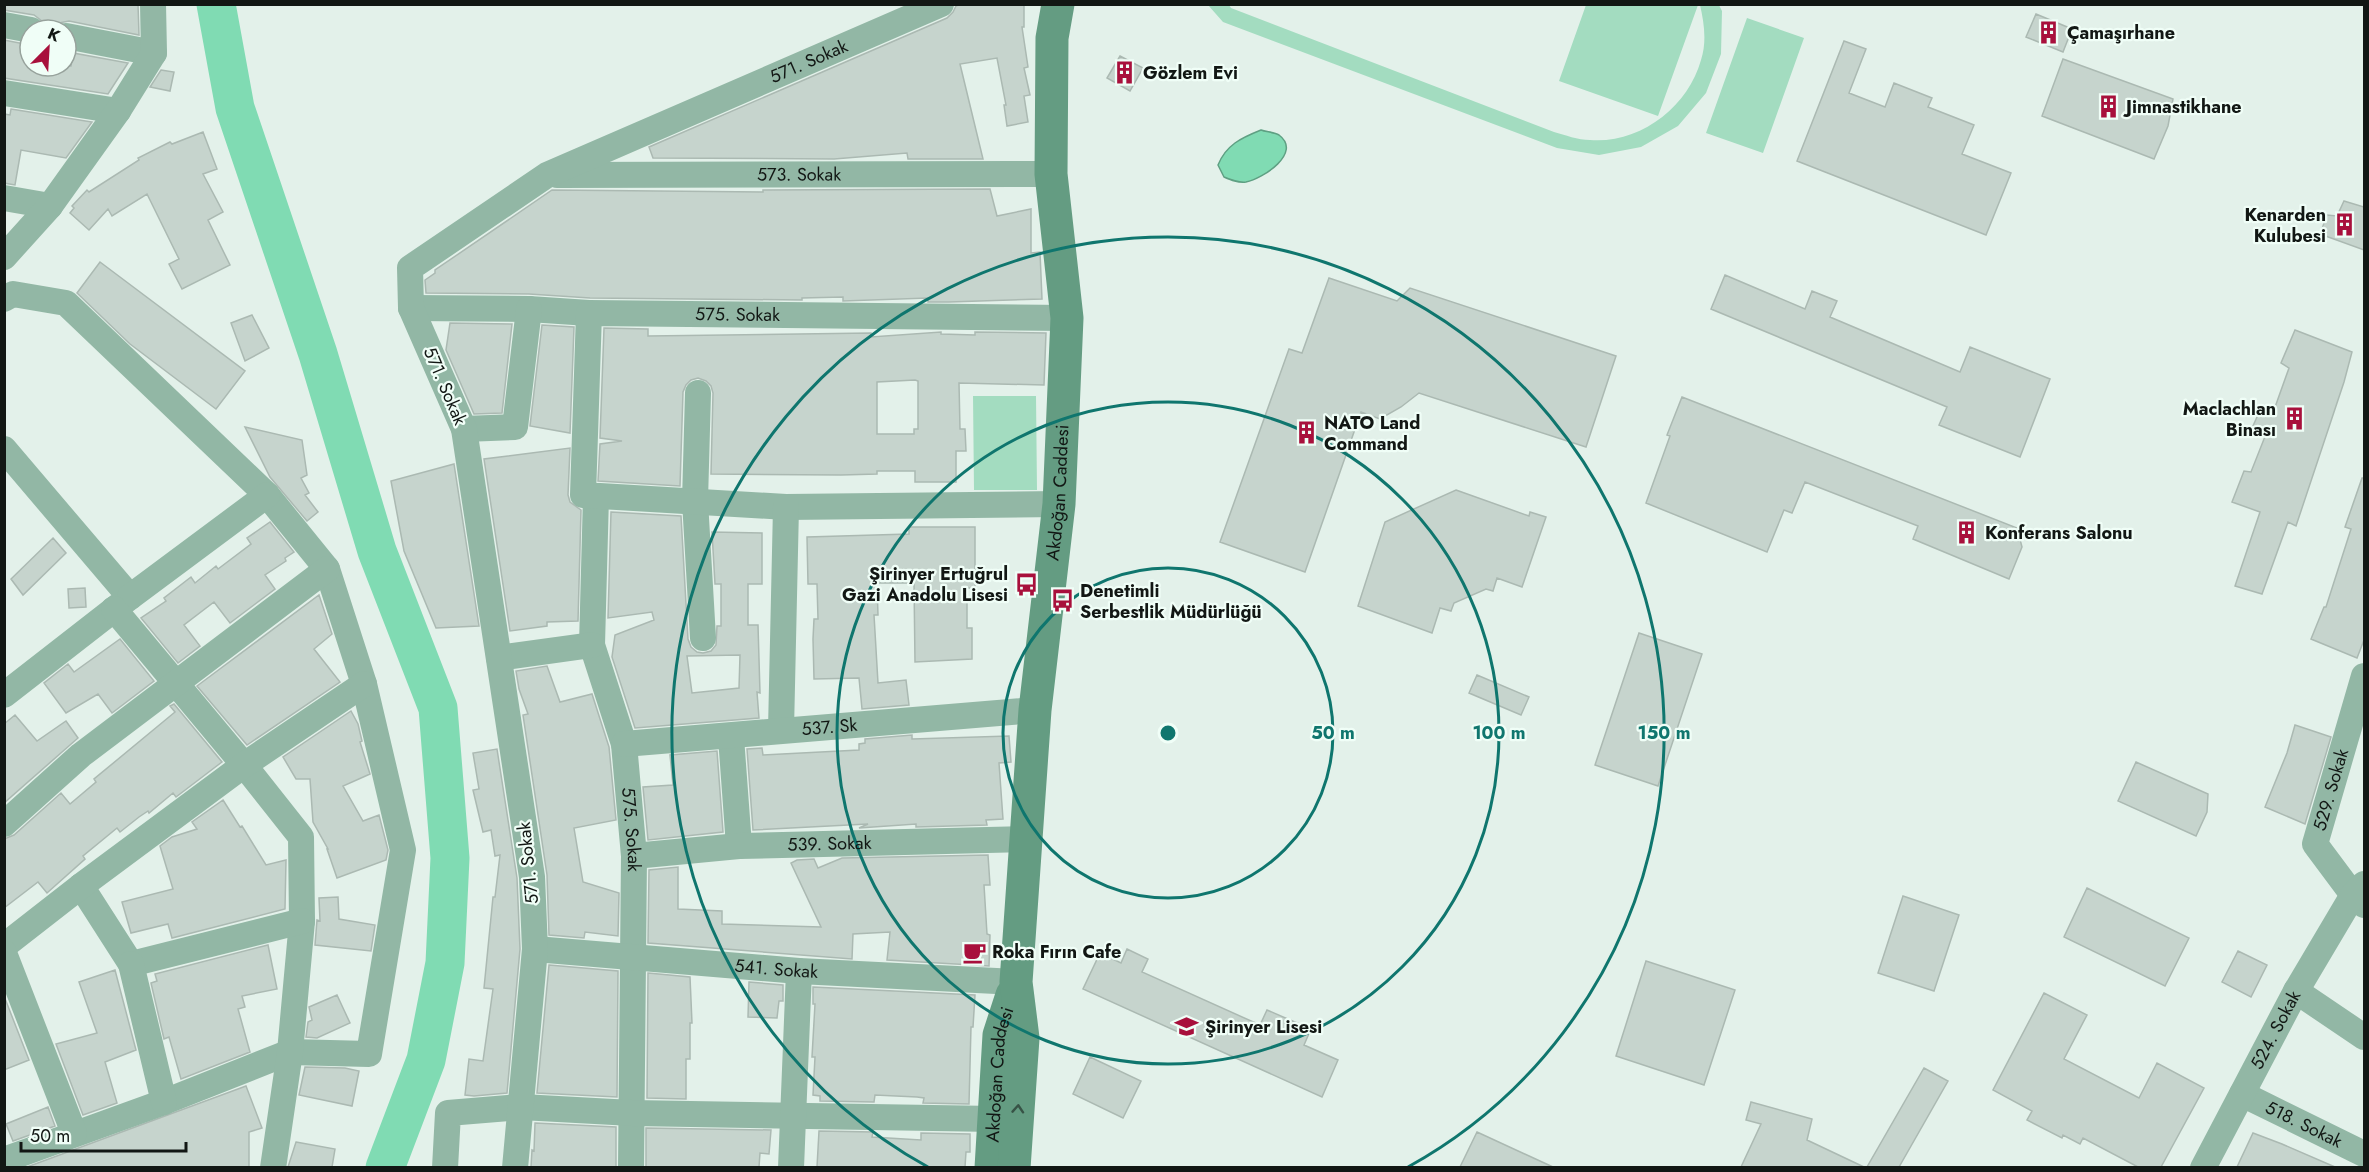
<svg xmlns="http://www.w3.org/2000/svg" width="2369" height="1172" font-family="Jost,sans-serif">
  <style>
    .green { fill: #a3dcc0 }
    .water { fill: #80dbb3; stroke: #5fa083; stroke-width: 1.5 }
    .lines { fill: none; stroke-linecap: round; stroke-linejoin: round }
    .river { stroke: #80dbb3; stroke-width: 39 }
    .building { fill: #c6d4cd; stroke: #abb9b2; stroke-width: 1.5; fill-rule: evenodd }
    .street { stroke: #92b7a5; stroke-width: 26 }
    .secondary { stroke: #649c82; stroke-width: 33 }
    .oneway { stroke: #375346 }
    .ring { fill: none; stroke: #0f766e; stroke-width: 3 }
    .labels { text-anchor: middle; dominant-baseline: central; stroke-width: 4.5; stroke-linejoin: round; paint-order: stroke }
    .poi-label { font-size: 18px; font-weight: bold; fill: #121714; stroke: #f0fef7; text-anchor: start }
    .street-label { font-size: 18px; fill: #121714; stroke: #f0fef7 }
    .centre { fill: #0f766e; stroke: #f0fef7; stroke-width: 3 }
    .ring-label { font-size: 18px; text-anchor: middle; font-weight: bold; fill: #0f766e; stroke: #f0fef7; stroke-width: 4.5; stroke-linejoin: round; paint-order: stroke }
  </style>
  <rect width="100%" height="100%" fill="#e3f1ea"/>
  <path class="green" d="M 1208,5 L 1229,5 L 1231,8 L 1554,132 C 1565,135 1578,140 1590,140 C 1640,144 1688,107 1701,60 C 1707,42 1704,22 1700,5 L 1719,5 L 1722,11 L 1721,54 L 1706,93 L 1678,126 L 1641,147 L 1599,155 L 1557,148 L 1223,22 Z
    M 1586,5 L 1698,5 L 1658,116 L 1559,81 Z
    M 1747,18 L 1804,38 L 1763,153 L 1706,133 Z
    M 973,396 L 1036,396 L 1037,490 L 974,490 Z"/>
  <path class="water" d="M 1261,130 C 1266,132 1274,132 1279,135 C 1303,153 1262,179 1246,182 C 1238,183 1231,180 1224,177 L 1218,165 C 1226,145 1241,138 1261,130 Z"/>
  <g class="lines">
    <path class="river" d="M 216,4 L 235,108 L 318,354 L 377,551 L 438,708 L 450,858 L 445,963 L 426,1060 L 385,1168"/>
  </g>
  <path class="building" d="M 4,4 L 138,4 L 139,35 L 69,21 L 59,23 L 42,21 L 34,15 L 4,10 Z
    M 960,4 L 1024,4 L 1024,27 L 1022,27 L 1028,67 L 1024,68 L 1030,95 L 1024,96 L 1028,122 L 1007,126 L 1004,105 L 1006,105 L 997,58 L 960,64 L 983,159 L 908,159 L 907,153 L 834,159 L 653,158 L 649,147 L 947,18 L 953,12 L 956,6 Z
    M 2036,14 L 2072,29 L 2063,52 L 2026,37 Z
    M 4,40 L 30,45 L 30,66 L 71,66 L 73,53 L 128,63 L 108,94 L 4,78 Z
    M 1844,41 L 1866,49 L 1849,93 L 1885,107 L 1894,83 L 1932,98 L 1928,107 L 1974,125 L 1962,154 L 2011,173 L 1986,235 L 1797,161 Z
    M 1120,56 L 1143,68 L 1130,91 L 1107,78 Z
    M 2063,59 L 2173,99 L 2168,126 L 2154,159 L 2042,116 Z
    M 161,70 L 174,72 L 170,91 L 150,87 Z
    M 11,109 L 92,122 L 66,158 L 21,150 L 15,185 L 4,183 L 4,114 L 10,115 Z
    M 203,132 L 217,169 L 203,174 L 223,212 L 208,220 L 230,265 L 182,289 L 169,264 L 179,259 L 147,194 L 112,216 L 108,209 L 89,230 L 70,213 L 74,208 L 72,206 L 87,190 L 89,192 L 139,160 L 138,158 L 170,142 L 172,144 Z
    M 990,189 L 997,216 L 1031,209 L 1031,253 L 1040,252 L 1042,299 L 949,302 L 928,302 L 928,298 L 843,301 L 843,297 L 802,298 L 802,300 L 590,298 L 529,294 L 426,293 L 425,280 L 435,273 L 435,270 L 552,190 L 763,192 L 763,190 Z
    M 2344,201 L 2364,207 L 2364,250 L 2320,234 L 2327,215 L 2337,216 Z
    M 100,262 L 245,371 L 216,409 L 130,344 L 77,293 Z
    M 1725,275 L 1805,309 L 1812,291 L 1837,301 L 1830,317 L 1960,372 L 1970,347 L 2050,379 L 2020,457 L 1939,425 L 1947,407 L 1711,309 Z
    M 1329,278 L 1397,301 L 1410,288 L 1616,356 L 1586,447 L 1419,393 L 1401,407 L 1380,419 L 1361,412 L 1305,572 L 1220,542 L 1289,349 L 1302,353 Z
    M 252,315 L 269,348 L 245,361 L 231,323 Z
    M 450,323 L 512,324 L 502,413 L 474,414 L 446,350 Z
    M 542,325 L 574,327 L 570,433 L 530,426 Z
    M 604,328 L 648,329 L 648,336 L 871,333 L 871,337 L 941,332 L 941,334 L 975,335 L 975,332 L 1046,333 L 1044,385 L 959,383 L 960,429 L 965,429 L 966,451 L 956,451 L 956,482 L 915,482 L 915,471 L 877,471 L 877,474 L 841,475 L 711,474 L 713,393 L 711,386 L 706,381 L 698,378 L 691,380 L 686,385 L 683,392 L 680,486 L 598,481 L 600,444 L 622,441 L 600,438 ZM 915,380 L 918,381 L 918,429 L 914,429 L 914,434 L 877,434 L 877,382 Z
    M 2295,330 L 2352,352 L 2344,382 L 2296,526 L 2288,522 L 2262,594 L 2235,586 L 2260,512 L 2232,502 L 2244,471 L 2251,472 L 2266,434 L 2252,428 L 2262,406 L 2274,410 L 2289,368 L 2281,363 Z
    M 1682,397 L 2017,528 L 2022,547 L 2009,579 L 1913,539 L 1918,526 L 1805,482 L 1792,513 L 1784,510 L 1767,552 L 1646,503 L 1670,436 L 1667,435 Z
    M 245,427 L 302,440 L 307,475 L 301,478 L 309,493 L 305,495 L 318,512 L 307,521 L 270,477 Z
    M 570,448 L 568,495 L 570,502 L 581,510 L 578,621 L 547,622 L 547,626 L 510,631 L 484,459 Z
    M 454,464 L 479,626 L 436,628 L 404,551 L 391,481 Z
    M 2362,478 L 2364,478 L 2364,640 L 2357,658 L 2311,639 L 2324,607 L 2326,607 L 2351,529 L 2345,527 Z
    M 1456,490 L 1529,516 L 1530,512 L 1546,517 L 1522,587 L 1497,578 L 1493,591 L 1486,589 L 1454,603 L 1451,611 L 1440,608 L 1432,633 L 1358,606 L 1385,522 Z
    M 611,512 L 681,516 L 688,639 L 691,647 L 697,652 L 703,653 L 711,651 L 716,645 L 717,626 L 721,626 L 721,584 L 715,584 L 712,532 L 762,533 L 762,584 L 748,584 L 748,625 L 758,625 L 760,693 L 757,692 L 759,718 L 635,728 L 612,657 L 615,635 L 654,620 L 652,612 L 608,618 ZM 740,655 L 739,688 L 692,693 L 687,656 Z
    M 270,522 L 294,552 L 285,558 L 286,561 L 265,575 L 275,589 L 230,623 L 214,602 L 184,625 L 200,646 L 178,663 L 141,618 L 166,601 L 164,598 L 191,577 L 195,583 L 216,566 L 218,569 L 251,544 L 247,538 Z
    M 909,527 L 975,527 L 975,588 L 967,588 L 967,628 L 972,628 L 972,659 L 915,662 L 914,583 L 877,583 L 878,615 L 874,615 L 878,683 L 906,680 L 909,705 L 862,709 L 859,678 L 814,679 L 813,639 L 814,619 L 818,619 L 817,584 L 808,584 L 807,537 L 909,534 Z
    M 53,538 L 66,553 L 23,595 L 11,579 Z
    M 85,588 L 86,607 L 69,608 L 68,589 Z
    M 319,595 L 332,634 L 314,649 L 340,682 L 247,745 L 197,686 Z
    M 1639,633 L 1702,654 L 1658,786 L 1595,765 Z
    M 120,639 L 154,681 L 112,713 L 98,694 L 66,713 L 44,683 L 68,664 L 74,672 Z
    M 547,666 L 560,702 L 592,694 L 609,747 L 616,820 L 574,828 L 583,882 L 619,893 L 618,936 L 585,932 L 584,938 L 549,935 L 547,875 L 523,715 L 528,714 L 519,689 L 516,671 Z
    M 1477,675 L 1529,697 L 1521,715 L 1469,693 Z
    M 174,704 L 222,762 L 176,797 L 173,793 L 149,813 L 148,811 L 139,817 L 120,832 L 117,828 L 83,856 L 85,859 L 47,893 L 38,882 L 4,908 L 4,839 L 14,835 L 61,793 L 70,804 L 96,782 L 94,779 L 175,712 L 170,706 Z
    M 351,711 L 358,724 L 362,741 L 360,742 L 370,774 L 343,786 L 363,821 L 379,815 L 388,850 L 386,860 L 337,878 L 327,849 L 328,849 L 313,822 L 310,779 L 296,779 L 283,757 Z
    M 15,715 L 37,741 L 66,721 L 78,738 L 4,803 L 4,724 Z
    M 2295,725 L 2331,737 L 2305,824 L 2265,807 L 2287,753 Z
    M 912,735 L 912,739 L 1009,736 L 1011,762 L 999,763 L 1003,819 L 986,820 L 987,825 L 916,827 L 916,824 L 859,828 L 868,824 L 753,830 L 747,749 L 762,748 L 763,755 L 859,750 L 859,744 L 865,743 L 865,739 Z
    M 497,749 L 517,878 L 520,949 L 507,1093 L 474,1096 L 465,1095 L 469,1059 L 483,1061 L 493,989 L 484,988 L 493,897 L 495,897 L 500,855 L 495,856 L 491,830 L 483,832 L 473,790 L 479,789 L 473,753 Z
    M 717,751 L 723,832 L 648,840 L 643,787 L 673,785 L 670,755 Z
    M 2136,762 L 2208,794 L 2207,812 L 2196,836 L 2118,801 Z
    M 223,800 L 240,827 L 242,826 L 266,865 L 286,860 L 285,909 L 172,938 L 168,924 L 131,933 L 122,902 L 173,889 L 160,846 L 172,837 L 197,829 L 192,822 Z
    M 988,855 L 990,885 L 984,885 L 987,934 L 990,935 L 989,966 L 887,960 L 890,932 L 853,934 L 852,959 L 648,943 L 649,870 L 678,867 L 678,909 L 722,911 L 722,924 L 821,927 L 791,863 L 797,860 L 814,859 L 818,868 L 842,858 Z
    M 2087,888 L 2189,938 L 2165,986 L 2064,937 Z
    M 1903,896 L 1959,915 L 1934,991 L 1878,973 Z
    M 338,897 L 339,919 L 375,925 L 371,951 L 315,945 L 317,920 L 320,921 L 319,898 Z
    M 268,945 L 277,989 L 242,996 L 245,1007 L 238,1009 L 250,1052 L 181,1079 L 169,1037 L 164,1039 L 151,983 L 157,981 L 155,974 Z
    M 1127,949 L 1148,959 L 1142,972 L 1260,1025 L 1267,1010 L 1311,1029 L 1304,1045 L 1338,1060 L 1322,1097 L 1083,989 L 1100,953 L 1121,963 Z
    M 2238,951 L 2267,965 L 2251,997 L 2222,982 Z
    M 1646,961 L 1735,990 L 1704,1085 L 1616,1056 Z
    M 549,965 L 618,971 L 617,1097 L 537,1093 Z
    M 115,970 L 136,1050 L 105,1062 L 117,1103 L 83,1115 L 56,1044 L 97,1033 L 79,982 Z
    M 648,973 L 690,977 L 692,1023 L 690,1023 L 690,1059 L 686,1059 L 686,1099 L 647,1098 Z
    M 749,982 L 783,985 L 783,1001 L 779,1001 L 777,1018 L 748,1017 Z
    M 813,987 L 975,995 L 973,1027 L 971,1027 L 969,1104 L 923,1103 L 924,1098 L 917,1097 L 875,1095 L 874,1102 L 820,1101 L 820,1096 L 813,1095 L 815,1057 L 812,1057 L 815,1004 L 813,1004 Z
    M 2044,993 L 2087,1015 L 2064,1059 L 2139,1098 L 2157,1063 L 2204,1088 L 2161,1167 L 2138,1167 L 2083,1138 L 2080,1144 L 2063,1135 L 2062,1138 L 2027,1120 L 2032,1111 L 1993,1090 Z
    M 337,995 L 350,1023 L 317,1038 L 306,1037 L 308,1022 L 312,1020 L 309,1007 Z
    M 4,996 L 29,1060 L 4,1070 Z
    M 1090,1057 L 1141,1081 L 1123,1118 L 1073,1094 Z
    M 305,1067 L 345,1068 L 359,1071 L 352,1106 L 299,1095 Z
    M 1924,1068 L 1948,1081 L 1899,1167 L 1867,1167 Z
    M 246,1086 L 262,1128 L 249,1132 L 249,1167 L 27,1167 Z
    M 1751,1102 L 1812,1119 L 1807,1140 L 1864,1167 L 1741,1167 L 1761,1124 L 1746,1120 Z
    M 48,1107 L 55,1126 L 13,1141 L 6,1124 Z
    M 535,1123 L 616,1127 L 616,1167 L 531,1167 L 532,1150 L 534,1151 Z
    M 646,1128 L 771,1130 L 769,1154 L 760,1153 L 759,1167 L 646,1167 Z
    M 819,1131 L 873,1132 L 872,1137 L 921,1140 L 921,1133 L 970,1134 L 970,1152 L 966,1152 L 965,1167 L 817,1167 Z
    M 1477,1132 L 1553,1167 L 1460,1167 Z
    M 2253,1133 L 2282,1144 L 2335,1167 L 2237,1167 Z
    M 296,1142 L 335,1149 L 332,1167 L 288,1167 Z"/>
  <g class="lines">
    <g class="street">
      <path d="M 4,25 L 31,30"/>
      <path d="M 66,36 L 154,53"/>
      <path d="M 4,93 L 118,111"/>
      <path id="s1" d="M 557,175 L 1051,174"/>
      <path d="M 4,198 L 50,206"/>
      <path d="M 4,257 L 50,206 L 118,111 L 154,53 L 153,4"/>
      <path d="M 4,299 L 13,294 L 66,303 L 267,495 L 327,569 L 364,684 L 403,850 L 369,1054 L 290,1052 L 164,1102 L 4,1160"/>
      <path d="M 411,308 L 529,309 L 589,313"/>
      <path d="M 698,393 L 695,501 L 703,638"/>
      <path d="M 464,429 L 515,427 L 529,309"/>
      <path d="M 4,449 L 130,597 L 4,695"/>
      <path id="s2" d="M 596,496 L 592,645 L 624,744 L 634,856 L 631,1168"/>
      <path id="s3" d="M 1059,504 L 786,507 L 583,495 L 589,313 L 1067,318"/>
      <path d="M 130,597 L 267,495"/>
      <path d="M 114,609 L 244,765 L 301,837 L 302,921 L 290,1052 L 273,1168"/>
      <path d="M 499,658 L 592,645"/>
      <path d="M 781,730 L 786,507"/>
      <path d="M 731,737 L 739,846"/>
      <path id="s4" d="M 624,744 L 1035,710"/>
      <path d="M 4,824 L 81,755 L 327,569"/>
      <path id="s5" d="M 634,856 L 739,846 L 1026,839"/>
      <path d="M 81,886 L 131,964 L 302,921"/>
      <path id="s6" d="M 2364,905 L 2353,895 L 2315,844 L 2364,676"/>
      <path d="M 4,946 L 81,886 L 244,765 L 364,684"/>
      <path id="s7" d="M 535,949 L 799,971 L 1016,982"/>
      <path d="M 4,953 L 74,1133"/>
      <path d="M 131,964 L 164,1102"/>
      <path d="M 2296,991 L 2364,1037"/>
      <path id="s8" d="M 2242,1094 L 2364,1154"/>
      <path d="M 445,1168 L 448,1113 L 521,1107 L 632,1113 L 995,1119"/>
      <path id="s9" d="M 515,1168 L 535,949 L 532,877 L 464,429 L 411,308 L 410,268 L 547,175 L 941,4"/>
      <path d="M 791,1168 L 799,971"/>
      <path id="s10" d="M 2203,1168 L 2296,991 L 2353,895 L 2364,884"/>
    </g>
    <g class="secondary">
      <path id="s11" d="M 991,1168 L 999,1035 L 1012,995"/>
      <path id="s12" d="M 1014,1168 L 1023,1038 L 1016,982 L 1035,710 L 1059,504 L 1067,318 L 1051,174 L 1052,38 L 1058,4"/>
    </g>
  </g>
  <defs><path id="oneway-chevron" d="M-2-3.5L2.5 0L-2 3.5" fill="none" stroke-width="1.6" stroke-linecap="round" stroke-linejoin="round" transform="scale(1.5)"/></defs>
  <use class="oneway" href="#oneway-chevron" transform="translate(1018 1109) rotate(-86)"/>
  <g class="ring">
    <circle cx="1168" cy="733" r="165"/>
    <circle cx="1168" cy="733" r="331"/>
    <path d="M928 1167A496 496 0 1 1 1408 1167"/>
  </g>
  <defs>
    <symbol id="building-bare" viewBox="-9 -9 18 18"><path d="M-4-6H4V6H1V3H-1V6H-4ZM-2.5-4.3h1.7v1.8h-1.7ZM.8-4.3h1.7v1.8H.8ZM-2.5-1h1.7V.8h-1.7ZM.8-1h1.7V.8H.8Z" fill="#a8103c" stroke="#f0fef7" stroke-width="2.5" paint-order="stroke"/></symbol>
    <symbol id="bus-bare" viewBox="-9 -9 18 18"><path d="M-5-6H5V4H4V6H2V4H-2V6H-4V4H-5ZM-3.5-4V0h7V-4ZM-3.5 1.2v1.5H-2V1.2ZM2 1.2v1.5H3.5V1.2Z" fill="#a8103c" stroke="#f0fef7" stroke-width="2.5" paint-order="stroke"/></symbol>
    <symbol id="cafe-bare" viewBox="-9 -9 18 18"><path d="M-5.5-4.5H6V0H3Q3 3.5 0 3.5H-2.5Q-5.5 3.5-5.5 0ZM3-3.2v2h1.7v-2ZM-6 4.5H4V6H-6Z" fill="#a8103c" stroke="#f0fef7" stroke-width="2.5" paint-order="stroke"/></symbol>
    <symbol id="school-bare" viewBox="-9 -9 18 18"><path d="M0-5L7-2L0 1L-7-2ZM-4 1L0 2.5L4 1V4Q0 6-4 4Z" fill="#a8103c" stroke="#f0fef7" stroke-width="2.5" paint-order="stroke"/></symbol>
  </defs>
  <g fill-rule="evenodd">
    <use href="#building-bare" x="2032" y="16" width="33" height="33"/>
    <use href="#building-bare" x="1108" y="56" width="33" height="33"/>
    <use href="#building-bare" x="2092" y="90" width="33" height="33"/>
    <use href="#building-bare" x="2328" y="208" width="33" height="33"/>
    <use href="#building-bare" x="2278" y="402" width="33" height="33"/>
    <use href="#building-bare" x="1290" y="416" width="33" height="33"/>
    <use href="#building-bare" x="1950" y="516" width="33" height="33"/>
    <use href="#bus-bare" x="1010" y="568" width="33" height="33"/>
    <use href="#bus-bare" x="1046" y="584" width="33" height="33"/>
    <use href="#cafe-bare" x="958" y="936" width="33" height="33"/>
    <use href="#school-bare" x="1170" y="1010" width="33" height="33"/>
  </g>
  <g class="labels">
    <g class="poi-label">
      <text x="2067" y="33">Çamaşırhane</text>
      <text x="1143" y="73">Gözlem Evi</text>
      <text x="2126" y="107">Jimnastikhane</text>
      <text x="2326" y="215" text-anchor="end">Kenarden<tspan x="2326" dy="21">Kulubesi</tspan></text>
      <text x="2276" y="409" text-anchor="end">Maclachlan<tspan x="2276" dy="21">Binası</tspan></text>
      <text x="1324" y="423">NATO Land<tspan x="1324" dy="21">Command</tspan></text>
      <text x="1985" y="533">Konferans Salonu</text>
      <text x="1008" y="574" text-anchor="end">Şirinyer Ertuğrul<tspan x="1008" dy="21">Gazi Anadolu Lisesi</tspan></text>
      <text x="1080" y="591">Denetimli<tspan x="1080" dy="21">Serbestlik Müdürlüğü</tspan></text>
      <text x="992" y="952">Roka Fırın Cafe</text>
      <text x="1205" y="1027">Şirinyer Lisesi</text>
    </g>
    <g class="street-label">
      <text stroke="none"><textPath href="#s9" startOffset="1368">571. Sokak</textPath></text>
      <text stroke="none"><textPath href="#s1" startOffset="242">573. Sokak</textPath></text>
      <text stroke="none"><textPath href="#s3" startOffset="807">575. Sokak</textPath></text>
      <text transform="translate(445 386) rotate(67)">571. Sokak</text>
      <text stroke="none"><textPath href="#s12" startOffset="678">Akdoğan Caddesi</textPath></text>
      <text stroke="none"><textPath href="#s4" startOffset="206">537. Sk</textPath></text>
      <text stroke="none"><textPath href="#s6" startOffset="135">529. Sokak</textPath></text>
      <text stroke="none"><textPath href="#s2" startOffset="339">575. Sokak</textPath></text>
      <text stroke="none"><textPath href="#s5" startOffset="196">539. Sokak</textPath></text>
      <text transform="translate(528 863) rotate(-96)">571. Sokak</text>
      <text stroke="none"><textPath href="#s7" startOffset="242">541. Sokak</textPath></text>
      <text stroke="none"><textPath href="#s10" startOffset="156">524. Sokak</textPath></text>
      <text stroke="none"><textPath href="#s11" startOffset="94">Akdoğan Caddesi</textPath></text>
      <text stroke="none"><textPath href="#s8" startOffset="69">518. Sokak</textPath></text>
    </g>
  </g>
  <circle cx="1168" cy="733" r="9" class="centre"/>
  <g class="ring-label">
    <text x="1333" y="739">50 m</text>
    <text x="1499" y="739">100 m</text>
    <text x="1664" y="739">150 m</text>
  </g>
  <rect width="2369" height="1172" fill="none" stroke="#121714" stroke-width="12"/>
  <g transform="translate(48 48) rotate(24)"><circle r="28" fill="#f0fef7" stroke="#97a29c" stroke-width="1.5"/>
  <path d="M0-4.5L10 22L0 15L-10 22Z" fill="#a8103c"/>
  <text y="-9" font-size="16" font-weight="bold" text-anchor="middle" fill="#121714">K</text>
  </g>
  <path d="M21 1142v9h165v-9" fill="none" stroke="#121714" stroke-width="3"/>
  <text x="30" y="1142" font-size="18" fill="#121714" stroke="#f0fef7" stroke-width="4.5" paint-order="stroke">50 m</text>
</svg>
